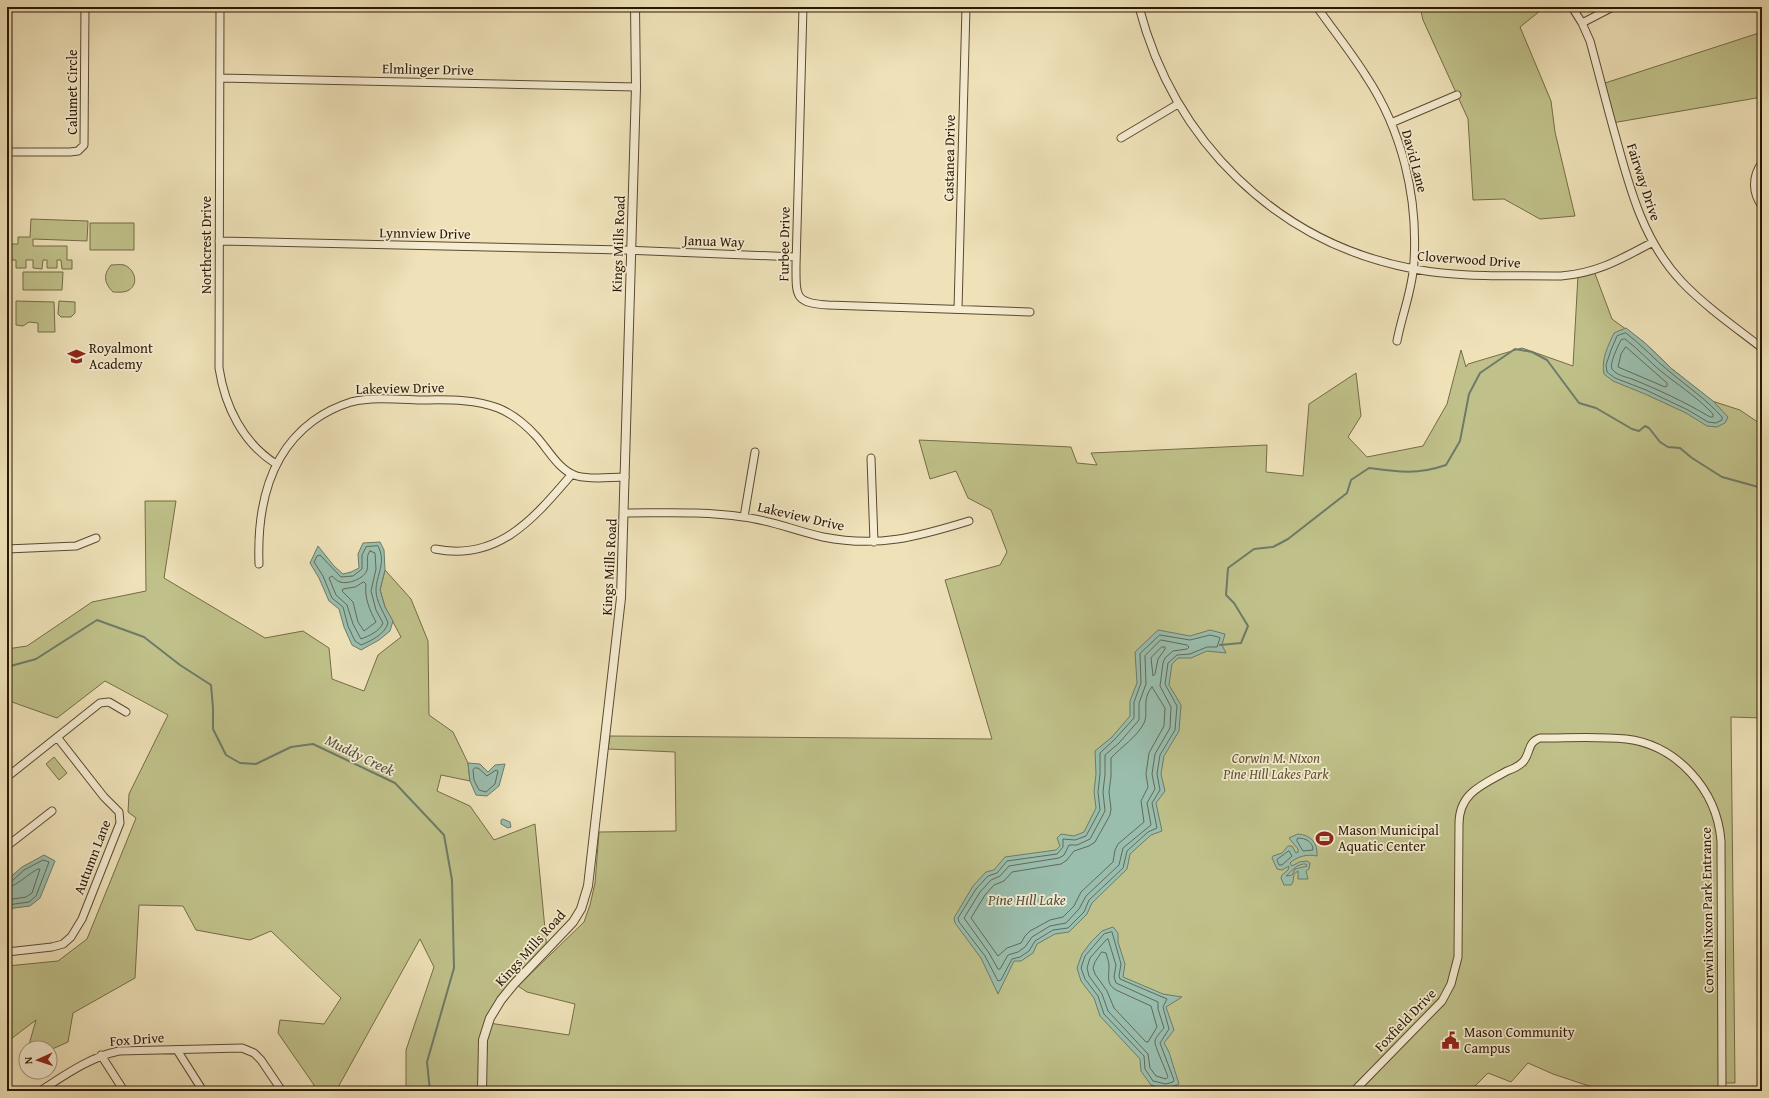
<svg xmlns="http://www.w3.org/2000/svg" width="1769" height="1098" font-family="'Gentium Book Plus',serif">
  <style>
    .green { fill: #c0c18a; stroke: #756c45 }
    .water { fill: #9abeae; stroke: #6d7b68; fill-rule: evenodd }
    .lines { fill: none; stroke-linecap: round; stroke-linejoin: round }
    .shore { stroke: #626a57; stroke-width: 1 }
    .stream { stroke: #6d7b68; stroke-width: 2 }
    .minor-casing { stroke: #5b4a2e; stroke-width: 9 }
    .tertiary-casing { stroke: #5b4a2e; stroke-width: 10 }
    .minor { stroke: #f5ecd2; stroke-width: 7 }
    .tertiary { stroke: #f5ecd2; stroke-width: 8 }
    .labels { text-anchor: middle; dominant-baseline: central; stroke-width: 3.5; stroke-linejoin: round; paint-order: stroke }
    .street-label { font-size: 14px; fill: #2a1700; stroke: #f5ecd2 }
    .poi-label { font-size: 14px; fill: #2a1700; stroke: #f5ecd2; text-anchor: start }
    .park-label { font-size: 14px; font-style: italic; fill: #5e5230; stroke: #f5ecd2 }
    .water-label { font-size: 15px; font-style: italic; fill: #51513d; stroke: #f5ecd2 }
  </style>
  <rect width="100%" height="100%" fill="#efe2b9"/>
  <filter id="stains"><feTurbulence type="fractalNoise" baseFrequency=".005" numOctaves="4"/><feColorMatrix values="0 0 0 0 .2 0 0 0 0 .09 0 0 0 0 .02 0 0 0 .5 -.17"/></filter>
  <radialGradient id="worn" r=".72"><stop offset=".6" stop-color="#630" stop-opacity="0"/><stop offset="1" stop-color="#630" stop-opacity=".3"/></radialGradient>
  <path class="green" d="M 1420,7 L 1545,7 L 1520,27 L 1551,101 L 1555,132 L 1575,216 L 1540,219 L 1504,199 L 1473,200 L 1468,119 L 1423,20 Z
    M 1762,32 L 1762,97 L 1612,123 L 1602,84 Z
    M 31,219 L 88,221 L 87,241 L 33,239 L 33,246 L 67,246 L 67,260 L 72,260 L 72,269 L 62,269 L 61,260 L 57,260 L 57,268 L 47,268 L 47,260 L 43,260 L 42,269 L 33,268 L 33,260 L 26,260 L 26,268 L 16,268 L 16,260 L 7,260 L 7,244 L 18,244 L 18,237 L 30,237 Z
    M 90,223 L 134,223 L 134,250 L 90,250 Z
    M 111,265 C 115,265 120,264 124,265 C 135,269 139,284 129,290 C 124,293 118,292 113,292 C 104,283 103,275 111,265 Z
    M 1594,271 L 1612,319 L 1645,343 L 1672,369 L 1712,401 L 1740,410 L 1762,425 L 1762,718 L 1731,717 L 1735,1083 L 1722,1083 L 1722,1091 L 1611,1091 L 1586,1085 L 1553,1074 L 1528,1063 L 1511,1082 L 1488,1073 L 1470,1091 L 483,1091 L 487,1047 L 481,1091 L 406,1091 L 406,1050 L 434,967 L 420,939 L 336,1091 L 312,1091 L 314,1085 L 278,1033 L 280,1020 L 324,1024 L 341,998 L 271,931 L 250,940 L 196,930 L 183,906 L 139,905 L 135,978 L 73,1013 L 68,1042 L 50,1050 L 50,1048 L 28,1048 L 36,1020 L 7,1042 L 7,966 L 58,961 L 87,939 L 136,818 L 128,812 L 129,794 L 168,715 L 105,681 L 57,718 L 12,702 L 7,699 L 7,649 L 27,646 L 92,602 L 146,591 L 145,501 L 176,501 L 164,578 L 265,638 L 303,631 L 329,648 L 332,679 L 364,691 L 378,655 L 401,637 L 385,607 L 380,590 L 385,570 L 411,599 L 428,641 L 429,715 L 453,732 L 468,763 L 470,781 L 441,775 L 437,791 L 470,806 L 494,840 L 535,824 L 547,950 L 514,984 L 489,1023 L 569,1035 L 575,1004 L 527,992 L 518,986 L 584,922 L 590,905 L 595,883 L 599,832 L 676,831 L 675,752 L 608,749 L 610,736 L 992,739 L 945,580 L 1000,565 L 1007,552 L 991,510 L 968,498 L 956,471 L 930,479 L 919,440 L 1071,447 L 1077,463 L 1097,465 L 1091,453 L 1267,445 L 1266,472 L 1303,476 L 1309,404 L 1356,373 L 1361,416 L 1348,437 L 1367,457 L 1423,446 L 1447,404 L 1461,350 L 1466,367 L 1468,364 L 1522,348 L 1573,366 L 1578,275 Z
    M 23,272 L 63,272 L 62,290 L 23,290 Z
    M 16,301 L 54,302 L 55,332 L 38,332 L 38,323 L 29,322 L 23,326 L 16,325 Z
    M 59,301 L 75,302 L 75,313 L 71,317 L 61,317 L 58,314 Z
    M 54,757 L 67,773 L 59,780 L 46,764 Z"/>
  <path class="water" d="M 1626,328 L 1645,343 L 1672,369 L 1713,401 L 1728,417 L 1725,423 L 1717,427 L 1707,426 L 1686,413 L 1645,394 L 1613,381 L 1604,374 C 1601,359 1608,346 1614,333 Z
    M 380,542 L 384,550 L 385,570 L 380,590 L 385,607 L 393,621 L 390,631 L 379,640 L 361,650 L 352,645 L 344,627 L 339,609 L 329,601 L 319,578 L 310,563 L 318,546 L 334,566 L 343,574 L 351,572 L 359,568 L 358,554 L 363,543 Z
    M 1158,630 L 1190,636 L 1210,630 L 1225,634 L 1222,645 L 1226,653 L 1207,651 L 1191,658 L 1178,658 L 1172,664 L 1169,685 L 1181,705 L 1179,731 L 1164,756 L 1161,774 L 1165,791 L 1156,803 L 1162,831 L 1151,835 L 1130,854 L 1127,869 L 1092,903 L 1087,914 L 1069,932 L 1055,934 L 1037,944 L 1033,953 L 1021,961 L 1014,961 L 998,994 L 981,958 L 955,923 L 954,918 L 973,886 L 986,872 L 994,870 L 1005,857 L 1056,850 L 1060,846 L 1057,838 L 1061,834 L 1074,836 L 1084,832 L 1096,808 L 1094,792 L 1096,774 L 1095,751 L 1112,737 L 1130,716 L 1130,701 L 1137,683 L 1135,652 Z
    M 468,763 L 480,764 L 488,772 L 495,765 L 505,764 L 499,786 L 487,796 L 476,795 L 470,781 Z
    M 503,819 L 510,822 L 511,827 L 508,828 L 501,824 L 501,820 Z
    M 1298,834 C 1311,835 1318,843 1317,856 C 1307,854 1298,856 1290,863 L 1292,866 L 1299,862 L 1307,861 L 1310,863 L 1309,869 L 1306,871 L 1308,879 L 1298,879 L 1298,871 L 1294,874 L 1293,882 L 1291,885 L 1284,885 L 1281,878 L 1282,875 L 1288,870 L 1289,866 L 1282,870 L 1277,869 L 1272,858 L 1273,856 L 1282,853 L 1288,846 L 1292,846 L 1296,853 L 1298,852 L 1298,849 L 1289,838 ZM 1303,864 L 1306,864 L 1307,866 L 1295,869 L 1292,875 L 1286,876 L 1297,866 Z
    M 44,855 L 55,861 L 40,898 L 30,906 L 7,909 L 7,880 L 22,867 Z
    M 1113,927 L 1118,933 L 1118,942 L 1125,964 L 1123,977 L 1163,994 L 1182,997 L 1166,1007 L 1174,1030 L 1164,1043 L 1169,1052 L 1179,1084 L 1166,1089 L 1151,1085 L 1141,1071 L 1140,1059 L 1100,1016 L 1094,998 L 1081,981 L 1077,968 L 1082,954 L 1091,942 L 1102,931 Z"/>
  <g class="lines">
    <path class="shore" d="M 1626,333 C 1642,345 1655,360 1670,372 C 1688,387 1707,400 1722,417 L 1722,420 L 1716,423 L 1708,422 L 1688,410 L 1646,390 L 1615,378 L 1607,372 L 1606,365 L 1611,350 L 1617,336 Z
      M 1625,339 C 1640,350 1652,365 1667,376 C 1683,388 1700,400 1713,414 L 1713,417 L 1710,417 C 1685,402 1659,390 1632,379 C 1626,377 1616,375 1612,369 C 1609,364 1618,346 1621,340 Z
      M 1626,347 L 1667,383 L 1667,386 L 1665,387 L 1618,367 L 1621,354 Z
      M 378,546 C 387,563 376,575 376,590 C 376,602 384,612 388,623 C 385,634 371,641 361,645 L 355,641 L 348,626 L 343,607 L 332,598 L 323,576 L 314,562 L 317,556 L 320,555 L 341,577 L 353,576 L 362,569 L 362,555 L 366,547 Z
      M 370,551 L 375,553 L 376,569 L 371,591 L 376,610 L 383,623 C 380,631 369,636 361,639 L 353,624 L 347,605 L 336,595 L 329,578 L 332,576 C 334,578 337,581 340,582 C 348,585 365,578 367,570 C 369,563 365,557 370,551 Z
      M 364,582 L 366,584 C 364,597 370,611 376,622 L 364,631 L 358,622 L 353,602 L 342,591 L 343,589 L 355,587 Z
      M 1160,635 L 1190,640 L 1210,635 L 1218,637 L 1220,638 L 1217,647 L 1207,647 L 1190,654 L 1177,655 L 1168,663 L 1165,684 L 1177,706 L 1175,730 L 1160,755 L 1157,774 L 1160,790 L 1152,803 L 1157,828 L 1148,832 L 1127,851 L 1123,868 L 1089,900 L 1084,912 L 1068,928 L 1053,930 L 1035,941 L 1029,951 L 1020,957 L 1012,959 L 1001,980 L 998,981 L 985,956 L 959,922 L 958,918 L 976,889 L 988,876 L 997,873 L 1007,861 L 1057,854 L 1063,847 L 1063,839 L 1075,840 L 1086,836 L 1100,810 L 1098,792 L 1100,774 L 1100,753 L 1115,739 L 1134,718 L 1134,702 L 1141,683 L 1140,654 Z
      M 1161,640 L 1187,645 L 1189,647 L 1187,649 L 1173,651 L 1165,658 L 1163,663 L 1160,686 L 1171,707 L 1170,728 L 1155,754 L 1152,774 L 1155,789 L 1147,803 L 1151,825 L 1123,848 L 1119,865 L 1086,896 L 1079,909 L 1066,923 L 1050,926 L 1032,937 L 1025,947 L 1018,952 L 1008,955 L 1000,969 L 998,969 L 989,953 L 964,918 L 980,892 L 991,880 L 1000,876 L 1009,866 L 1059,858 L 1064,855 L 1069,845 L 1077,845 L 1090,839 L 1105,811 L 1103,792 L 1105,774 L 1105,755 L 1119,743 L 1139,720 L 1139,703 L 1146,684 L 1145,656 Z
      M 1162,647 L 1165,647 L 1165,649 L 1158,659 L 1155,674 L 1153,676 L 1151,658 Z
      M 1152,687 L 1165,708 L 1164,726 L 1149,753 L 1146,774 L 1148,787 L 1141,801 L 1144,822 L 1118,844 L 1115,850 L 1113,862 L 1081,892 L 1074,906 L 1063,917 L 1050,920 L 1030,931 L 1025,936 L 1021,943 L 1007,948 L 998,956 L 971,918 L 985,895 L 994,885 L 1004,881 L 1012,872 L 1061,864 L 1067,860 L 1074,851 L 1089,846 L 1095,842 L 1110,815 L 1111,809 L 1109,792 L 1111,776 L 1111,758 C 1121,747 1137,737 1144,723 C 1149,712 1141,700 1152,687 Z
      M 475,768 L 478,768 L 487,776 L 496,770 L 498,771 L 495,784 L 486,792 L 479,790 L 474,780 L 473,770 Z
      M 1298,838 C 1306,838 1313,842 1313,850 L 1303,851 L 1297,841 Z
      M 1289,851 L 1292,856 L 1282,865 L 1279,865 L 1277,860 Z
      M 7,882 L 11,882 L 24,870 L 43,860 L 49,862 L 36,896 L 29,902 L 7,905
      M 7,887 C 16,887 29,873 38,869 L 40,869 L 32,893 L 26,897 L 7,900
      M 1112,932 L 1121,964 L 1119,976 L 1120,979 L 1167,999 L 1163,1007 L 1169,1029 L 1160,1043 L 1174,1080 L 1173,1082 L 1166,1084 L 1153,1081 L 1145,1069 L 1144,1056 L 1104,1014 L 1098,996 L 1085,979 L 1081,968 L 1085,956 L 1104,934 Z
      M 1108,939 L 1116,965 L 1114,977 L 1116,983 L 1158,1002 L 1158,1009 L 1164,1028 C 1161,1032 1156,1036 1155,1041 C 1154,1045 1166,1070 1168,1077 L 1166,1079 L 1156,1076 L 1150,1068 L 1148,1054 L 1108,1011 L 1102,994 L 1089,976 L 1087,968 L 1090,958 L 1106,940 Z
      M 1102,952 L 1106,953 C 1107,957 1109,962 1109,966 C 1109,977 1106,984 1116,990 L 1151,1006 L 1157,1027 L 1148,1042 L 1146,1042 L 1114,1008 L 1107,991 L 1095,974 L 1093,968 L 1095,962 Z"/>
    <path class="stream" d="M 1220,645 L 1241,643 L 1248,626 L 1234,603 L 1226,595 L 1228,568 L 1254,549 L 1273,547 L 1288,539 L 1347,493 L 1351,480 L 1369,468 C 1398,472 1417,475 1446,465 L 1460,441 L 1469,394 L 1480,373 L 1515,349 L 1532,352 L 1547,360 L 1579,403 L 1596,408 L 1632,429 L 1639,431 L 1645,426 L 1649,428 L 1660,442 L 1668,447 L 1680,448 L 1692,458 L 1722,477 L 1762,488
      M 7,667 L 36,659 L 97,620 L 144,637 L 180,665 L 211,685 L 213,708 L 213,729 L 226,755 L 240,763 L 256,764 L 291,747 L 313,744 L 395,783 L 444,835 L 452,880 L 454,968 L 427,1062 L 430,1091"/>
    <defs>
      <path id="minor" d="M 220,7 L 219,368 C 225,407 243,443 276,464
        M 803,7 L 796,266 C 796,297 795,303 828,305 L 1030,312
        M 1139,7 C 1174,141 1276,243 1414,269 C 1462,278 1512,275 1561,276 C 1598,273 1621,259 1653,242
        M 1317,7 C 1333,30 1351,52 1366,76 C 1402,130 1418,197 1414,261 C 1413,289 1402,314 1397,341
        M 1572,7 L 1582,23 L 1590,41 C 1599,74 1607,106 1616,138 C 1630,190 1644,242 1682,282 C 1706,307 1735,327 1762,348
        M 1582,23 L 1613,7
        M 220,78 L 636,87
        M 1391,123 L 1457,95
        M 1121,138 L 1178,104
        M 7,152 L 70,152 L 78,151 L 84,145 L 85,7
        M 1762,163 C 1752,176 1752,193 1762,206
        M 219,241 L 624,250 L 796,257
        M 958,309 L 966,7
        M 871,458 L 874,542
        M 625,513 C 664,513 704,511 743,517 C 770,520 796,531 823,537 C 878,548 917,537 969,521
        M 744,517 L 755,452
        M 7,549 L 76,546 L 96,538
        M 435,549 C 499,562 535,517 572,474
        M 259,564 C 257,510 267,455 313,421 C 324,413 338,406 351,402 C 372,397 395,399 417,400 C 444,400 472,398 498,408 C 513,414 525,424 536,436 C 548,449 559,471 577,476 C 592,480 610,477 625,477
        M 7,777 L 100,703 L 109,702 L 126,712
        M 7,846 L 52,811
        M 7,952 L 52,947 L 63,944 L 71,937 L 82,919 L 120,823 L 119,812 L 104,797 L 57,737
        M 177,1050 L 203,1091
        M 101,1055 L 124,1091
        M 40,1091 C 65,1075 90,1057 119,1051 L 242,1048 L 254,1053 L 261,1060 L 282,1091
        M 1354,1091 L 1442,1001 L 1451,984 L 1458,957 L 1459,824 C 1459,793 1482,785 1507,771 C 1513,769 1519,766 1523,762 C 1531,753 1527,742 1540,738 C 1568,738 1598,736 1626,739 C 1677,745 1717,790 1721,841 L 1722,1091"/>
      <path id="tertiary" d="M 482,1091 L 483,1040 L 490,1018 L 501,1000 L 514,984 L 573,922 L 581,909 L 588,886 L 621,598 L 636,87 L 635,7"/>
    </defs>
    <use href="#minor" class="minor-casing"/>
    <use href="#tertiary" class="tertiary-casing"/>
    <use href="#minor" class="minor"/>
    <use href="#tertiary" class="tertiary"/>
  </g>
  <defs>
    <symbol id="school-bare" viewBox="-9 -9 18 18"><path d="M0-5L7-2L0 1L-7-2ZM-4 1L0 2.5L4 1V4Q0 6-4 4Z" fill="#8f2418" stroke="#f5ecd2" stroke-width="2.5" paint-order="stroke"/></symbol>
    <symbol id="stadium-bare" viewBox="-9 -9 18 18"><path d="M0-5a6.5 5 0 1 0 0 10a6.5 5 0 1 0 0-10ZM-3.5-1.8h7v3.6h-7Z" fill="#8f2418" stroke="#f5ecd2" stroke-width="2.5" paint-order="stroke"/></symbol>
    <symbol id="civic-bare" viewBox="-9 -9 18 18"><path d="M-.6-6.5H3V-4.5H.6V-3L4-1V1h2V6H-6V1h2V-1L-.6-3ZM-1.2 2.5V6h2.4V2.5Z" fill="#8f2418" stroke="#f5ecd2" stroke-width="2.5" paint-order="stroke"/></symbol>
  </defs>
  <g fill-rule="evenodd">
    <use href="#school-bare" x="64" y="344" width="25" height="25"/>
    <use href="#stadium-bare" x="1312" y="826" width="25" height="25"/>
    <use href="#civic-bare" x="1438" y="1028" width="25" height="25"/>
  </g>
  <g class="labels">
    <g class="street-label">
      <text transform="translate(428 69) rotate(1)">Elmlinger Drive</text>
      <text transform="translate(72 92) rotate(-90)">Calumet Circle</text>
      <text transform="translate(949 158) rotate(-89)">Castanea Drive</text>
      <text transform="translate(1415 161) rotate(75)">David Lane</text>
      <text transform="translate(1644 182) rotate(72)">Fairway Drive</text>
      <text transform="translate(425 233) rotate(1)">Lynnview Drive</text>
      <text transform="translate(714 241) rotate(2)">Janua Way</text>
      <text transform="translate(618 244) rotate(-88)">Kings Mills Road</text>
      <text transform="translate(784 244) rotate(-89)">Furbee Drive</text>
      <text transform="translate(206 245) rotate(-90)">Northcrest Drive</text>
      <text transform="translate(1469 259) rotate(4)">Cloverwood Drive</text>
      <text transform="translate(400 388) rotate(-1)">Lakeview Drive</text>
      <text transform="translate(801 516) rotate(13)">Lakeview Drive</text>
      <text transform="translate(609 567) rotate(-87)">Kings Mills Road</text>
      <text transform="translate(92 857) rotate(-69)">Autumn Lane</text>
      <text transform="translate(1707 910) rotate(-91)">Corwin Nixon Park Entrance</text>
      <text transform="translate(530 948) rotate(-48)">Kings Mills Road</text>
      <text transform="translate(1405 1020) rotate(-46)">Foxfield Drive</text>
      <text transform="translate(137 1039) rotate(-4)">Fox Drive</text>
    </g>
    <g class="poi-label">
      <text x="89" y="348">Royalmont<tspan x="89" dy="16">Academy</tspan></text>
      <text x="1338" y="830">Mason Municipal<tspan x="1338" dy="16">Aquatic Center</tspan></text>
      <text x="1464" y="1032">Mason Community<tspan x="1464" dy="16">Campus</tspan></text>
    </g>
    <g class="park-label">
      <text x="1276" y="758">Corwin M. Nixon<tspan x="1276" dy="16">Pine Hill Lakes Park</tspan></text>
    </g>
    <g class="water-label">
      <text transform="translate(360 755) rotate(26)">Muddy Creek</text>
      <text x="1027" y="899">Pine Hill Lake</text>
    </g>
  </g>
  <rect width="1769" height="1098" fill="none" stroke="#efe2b9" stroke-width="24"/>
  <rect x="8" y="8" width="1753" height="1082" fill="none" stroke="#2a1700" stroke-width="2"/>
  <rect x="12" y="12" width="1745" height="1074" fill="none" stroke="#2a1700"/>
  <g transform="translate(38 1060) rotate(267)"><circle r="19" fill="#f5ecd2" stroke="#a4977e"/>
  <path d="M0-3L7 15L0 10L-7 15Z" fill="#8f2418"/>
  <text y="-6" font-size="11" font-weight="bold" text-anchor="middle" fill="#2a1700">N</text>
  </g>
  <rect width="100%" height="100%" filter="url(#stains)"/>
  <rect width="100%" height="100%" fill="url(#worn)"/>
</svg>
